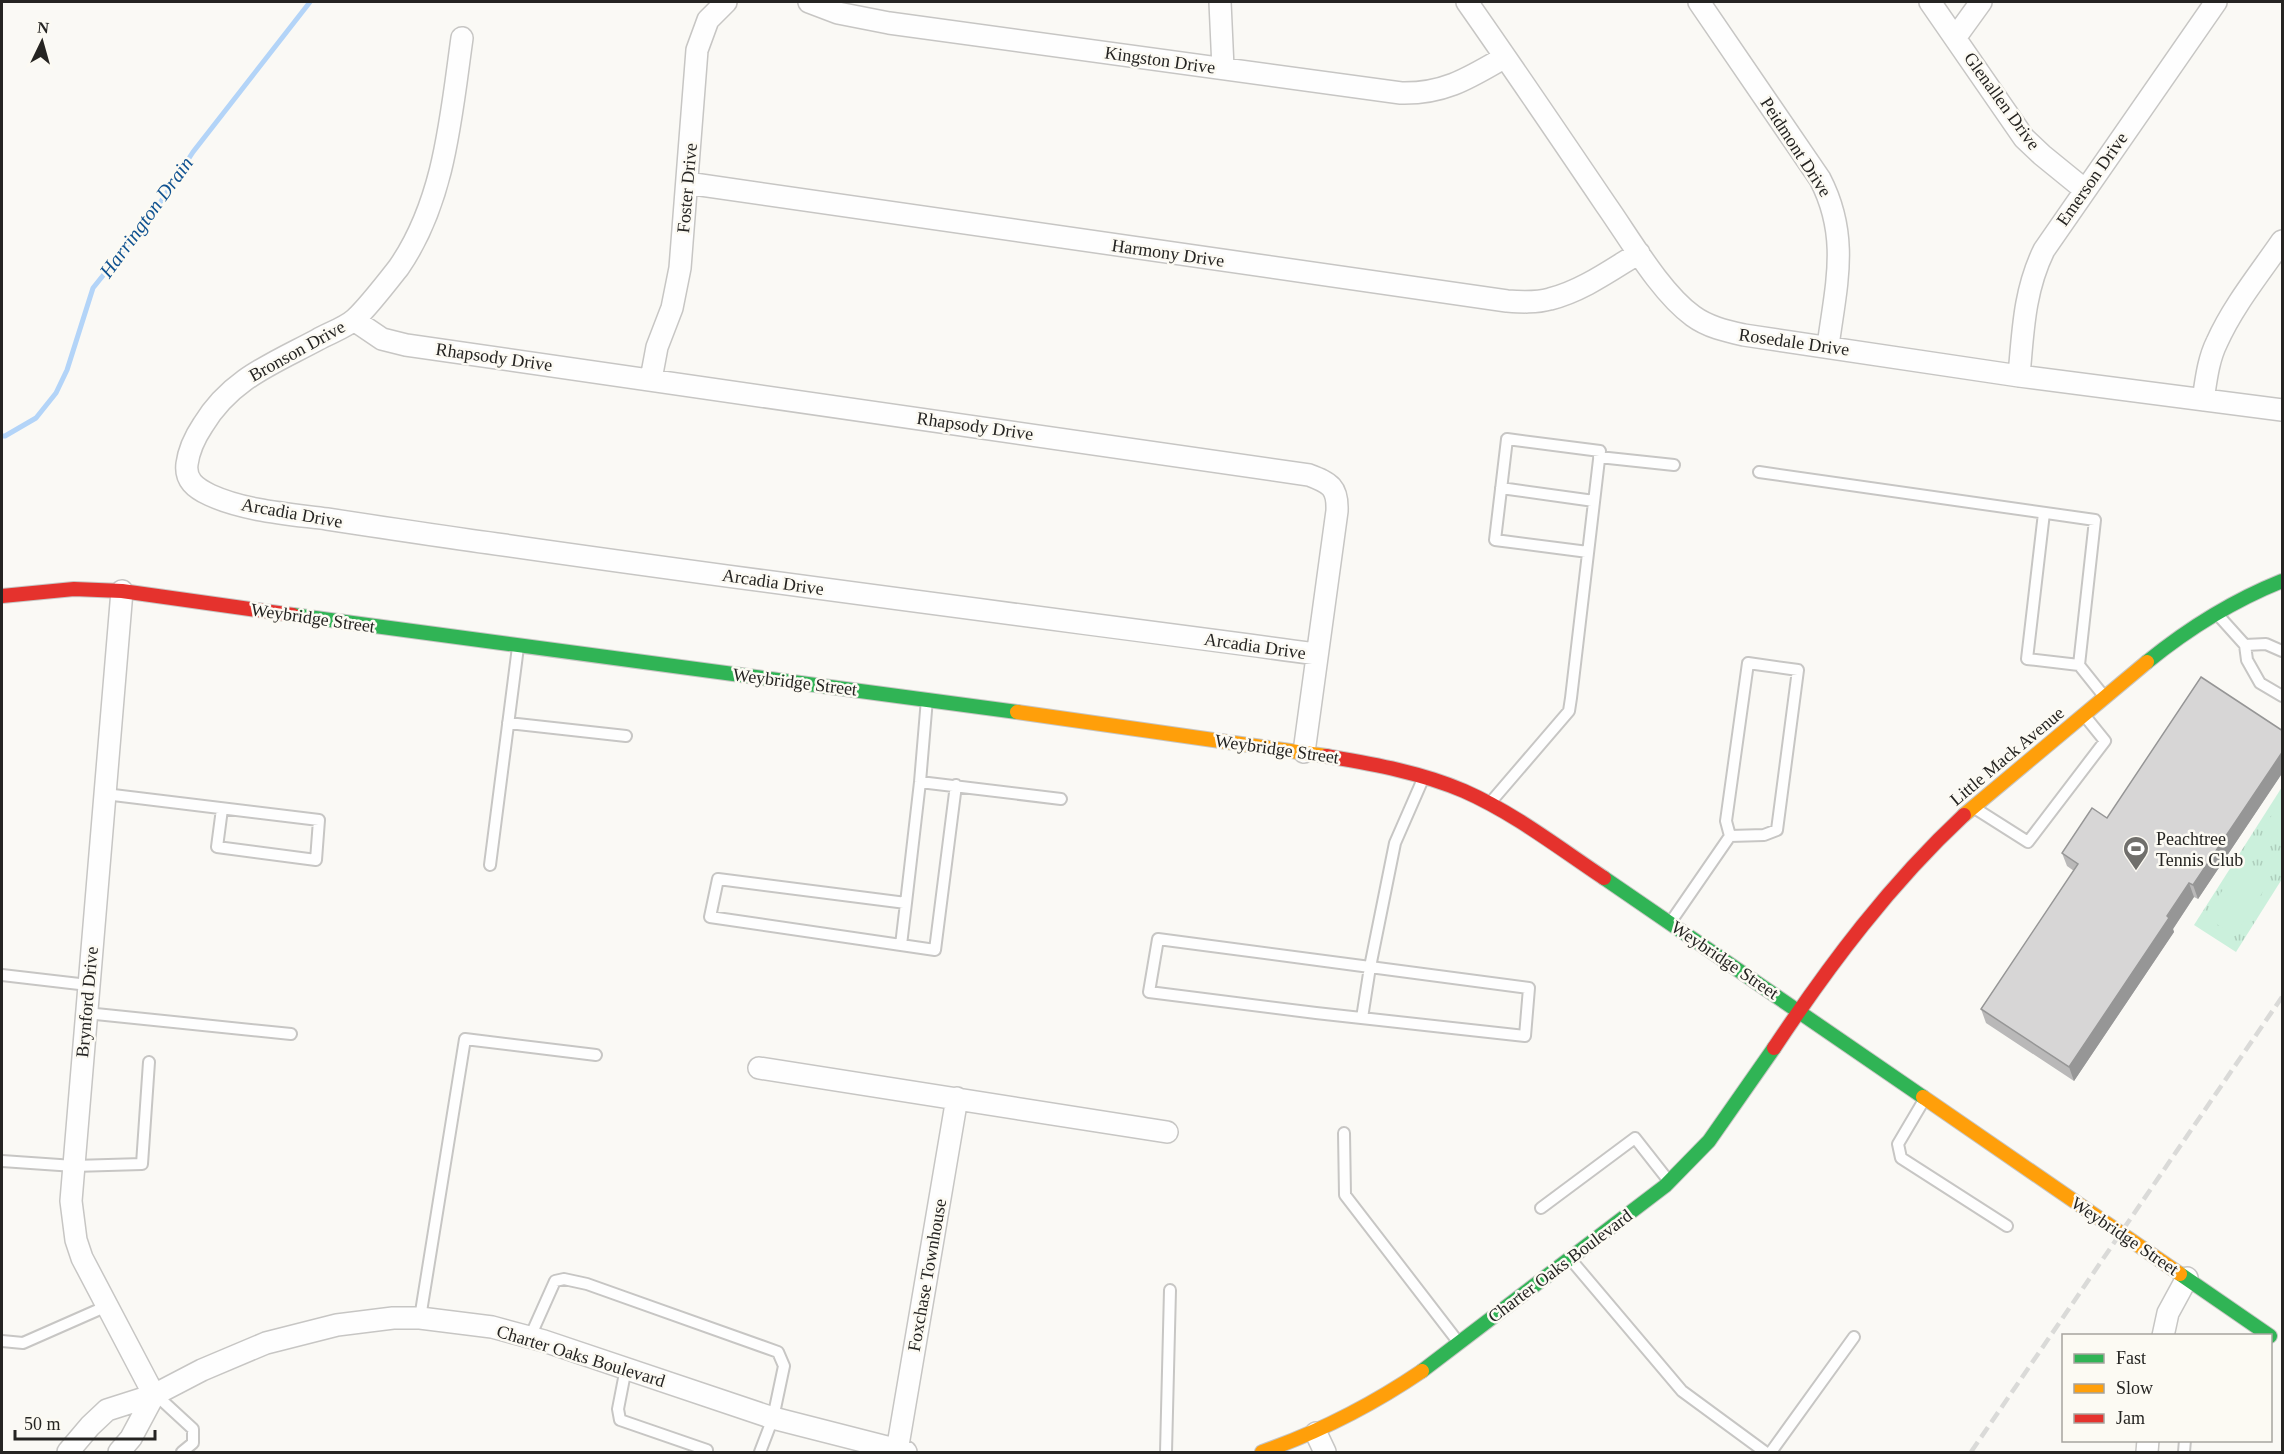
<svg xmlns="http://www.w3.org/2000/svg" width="2284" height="1454" font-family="'Times New Roman',serif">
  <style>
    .grass { fill: url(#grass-tufts) }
    .pitch { fill: #cbf0dc }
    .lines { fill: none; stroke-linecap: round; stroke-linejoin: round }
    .stream { stroke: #b3d4f8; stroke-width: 5 }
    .lane-casing { stroke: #c7c6c4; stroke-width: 14 }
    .street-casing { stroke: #c7c6c4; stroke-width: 24 }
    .fast-casing { stroke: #c7c6c4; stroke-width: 16 }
    .slow-casing { stroke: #c7c6c4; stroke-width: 16 }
    .jam-casing { stroke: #c7c6c4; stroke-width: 16 }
    .lane { stroke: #fefefe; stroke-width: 10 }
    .street { stroke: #fefefe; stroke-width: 21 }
    .fast { stroke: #30b455; stroke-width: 14 }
    .slow { stroke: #ff9f0a; stroke-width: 14 }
    .jam { stroke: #e5322d; stroke-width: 14 }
    .rail { stroke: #dadad8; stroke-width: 4.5; stroke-dasharray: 12 6; stroke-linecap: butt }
    .wall { fill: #b9b8b8 }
    .shaded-wall { fill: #969696 }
    .building { fill: #d7d6d6; stroke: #969696; stroke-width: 1.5 }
    .labels { text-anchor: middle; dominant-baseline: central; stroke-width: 5; stroke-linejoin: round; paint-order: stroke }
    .street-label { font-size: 18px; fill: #252422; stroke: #fcfaf3 }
    .poi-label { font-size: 18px; fill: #252422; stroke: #fcfaf3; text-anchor: start }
    .water-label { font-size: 20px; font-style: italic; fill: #105290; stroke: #fcfaf3 }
  </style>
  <defs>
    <pattern id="grass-tufts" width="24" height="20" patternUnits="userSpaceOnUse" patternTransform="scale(1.5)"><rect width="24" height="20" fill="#cbf0dc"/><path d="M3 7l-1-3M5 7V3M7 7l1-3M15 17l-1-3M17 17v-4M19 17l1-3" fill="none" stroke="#aecebc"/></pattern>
  </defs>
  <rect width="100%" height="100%" fill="#faf9f5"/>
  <path class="grass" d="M 2282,787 L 2282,879 L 2236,952 L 2194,925 Z"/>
  <path class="pitch" d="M 2282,800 L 2282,844 L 2262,830 Z
    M 2242,862 L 2270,881 L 2234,936 L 2205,916 Z"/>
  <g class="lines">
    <path class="stream" d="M 2,436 L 5,436 L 36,418 L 56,393 L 67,370 L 93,288 L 154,212 L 193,152 L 310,2"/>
    <defs>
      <path id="lane" d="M 1599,457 L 1674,465
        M 1759,472 L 2095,520 L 2079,665 L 2103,695
        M 1501,488 L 1594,501
        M 2044,513 L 2027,659 L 2079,665
        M 2218,615 L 2245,645 L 2247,660 L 2260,683 L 2282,696
        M 2245,645 L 2266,644 L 2282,651
        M 508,723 L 626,736
        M 920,782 L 1061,799
        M 105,794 L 319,820 L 316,860 L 217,847 L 222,809
        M 1490,803 L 1569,711 L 1571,698 L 1600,451 L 1507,439 L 1495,540 L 1588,552
        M 1976,809 L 2028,842 L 2105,741 L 2084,715
        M 490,865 L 518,647
        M 906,903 L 901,945 L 710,917 L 718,879 L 906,903 L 920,782 L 927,699
        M 1670,923 L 1730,836 L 1726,821 L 1748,663 L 1798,670 L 1777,830 L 1764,835 L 1730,836
        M 901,945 L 935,950 L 956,785
        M 2,975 L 88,985
        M 86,1013 L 291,1034
        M 1362,1018 L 1370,967 L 1158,939 L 1149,992 L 1316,1013 L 1525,1036 L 1529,988 L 1370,967 L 1395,843 L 1423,779
        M 1924,1100 L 1898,1144 L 1901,1158 L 2007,1226
        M 1344,1133 L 1345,1195 L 1459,1343
        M 2,1161 L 74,1166 L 142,1164 L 149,1062
        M 1541,1208 L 1635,1138 L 1668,1180
        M 1572,1261 L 1682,1391 L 1765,1452
        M 420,1318 L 465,1039 L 596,1055
        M 530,1337 L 555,1281 L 564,1279 L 587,1284 L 778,1352 L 784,1366 L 773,1418 L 760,1452
        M 2,1341 L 23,1343 L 107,1306
        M 626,1368 L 618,1409 L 620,1420 L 707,1450
        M 155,1394 L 193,1429 L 193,1443 L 182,1452
        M 1166,1452 L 1170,1290
        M 1771,1452 L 1854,1337
        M 2184,1452 L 2185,1440"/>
      <path id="street" d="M 809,2 L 838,13 L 889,23 L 1401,93 C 1444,94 1469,78 1505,57
        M 1220,2 L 1223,68
        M 1467,2 C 1514,69 1560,137 1606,205 C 1630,239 1660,292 1693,316 C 1708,327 1726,331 1744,335 L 2019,376 L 2282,410
        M 1699,2 L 1820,179 C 1850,237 1836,285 1828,346
        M 1930,2 L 2024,138 L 2042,155 L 2085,190
        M 462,38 C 451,116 445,200 399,267 C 388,281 368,307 355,319 C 345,328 329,333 317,340 C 272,364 231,379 203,425 C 195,437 189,449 187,464 C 185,480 195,488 210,495 C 245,511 289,514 327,519 C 386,528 445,537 504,545 C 775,584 1046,618 1317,654
        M 1955,38 L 1981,2
        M 687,183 L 1507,301 C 1521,302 1536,303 1550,299 C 1582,291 1611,270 1639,253
        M 354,320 L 382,339 L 406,345 L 1309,475 C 1330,483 1338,487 1337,511 L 1304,752
        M 2019,376 C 2023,331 2024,291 2044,250 L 2216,2
        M 651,379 L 657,347 L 672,308 L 680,268 L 697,50 L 708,20 L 726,2
        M 2203,400 C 2206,381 2208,360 2217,342 C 2233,306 2260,273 2282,241
        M 122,591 L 71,1201 L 76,1240 L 82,1258 L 154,1395
        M 759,1068 L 1167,1132
        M 2163,1336 L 2168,1313 L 2187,1278
        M 1316,1433 L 1325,1452
        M 897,1451 L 957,1098
        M 68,1452 L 90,1426 L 107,1410 L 154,1395 L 202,1370 L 266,1343 L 337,1325 L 393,1318 L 420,1318 L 492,1327 L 544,1341 L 773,1418 L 906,1452
        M 119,1452 L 131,1438 L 154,1395
        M 2147,1452 L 2148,1440"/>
      <path id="fast" d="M 293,615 L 1017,712
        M 2147,662 C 2189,628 2232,601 2282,581
        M 1604,878 L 1923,1097
        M 2180,1274 L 2270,1336
        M 1422,1371 L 1665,1186 L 1709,1141 L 1774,1048"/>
      <path id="slow" d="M 1017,712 L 1326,756
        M 1964,815 L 2147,662
        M 1923,1097 L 2180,1274
        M 1262,1452 C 1319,1432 1372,1405 1422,1371"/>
      <path id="jam" d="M 2,596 L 74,589 L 122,591 L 293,615
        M 1326,756 C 1372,764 1420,772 1464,791 C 1514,813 1559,848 1604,878
        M 1774,1048 C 1830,964 1890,884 1964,815"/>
    </defs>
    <use href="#lane" class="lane-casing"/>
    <use href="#street" class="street-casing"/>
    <use href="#fast" class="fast-casing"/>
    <use href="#slow" class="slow-casing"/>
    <use href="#jam" class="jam-casing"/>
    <use href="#lane" class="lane"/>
    <use href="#street" class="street"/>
    <use href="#fast" class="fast"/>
    <use href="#slow" class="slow"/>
    <use href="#jam" class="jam"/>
    <path class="rail" d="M 1971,1452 L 2282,997"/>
  </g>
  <path class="wall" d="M 2283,731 L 2283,772 L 2198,899 L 2194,897 L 2173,929 L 2174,932 L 2074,1081 L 1986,1023 L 1981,1009 L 2074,871 L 2067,866 L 2062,853 L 2107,818 Z"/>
  <path class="shaded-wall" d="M 2283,751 L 2283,772 L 2198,899 L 2193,885 Z
    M 2189,883 L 2194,897 L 2173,929 L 2174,932 L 2074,1081 L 2069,1067 Z"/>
  <path class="building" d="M 2201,677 L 2283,731 L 2283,751 L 2193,885 L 2189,883 L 2167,916 L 2169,918 L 2069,1067 L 1981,1009 L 2078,864 L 2062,853 L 2092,808 L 2107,818 Z"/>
  <defs>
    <symbol id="stadium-pin" viewBox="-11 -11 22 30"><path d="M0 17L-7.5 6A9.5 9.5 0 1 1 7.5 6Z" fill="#706f6c" stroke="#fcfaf3"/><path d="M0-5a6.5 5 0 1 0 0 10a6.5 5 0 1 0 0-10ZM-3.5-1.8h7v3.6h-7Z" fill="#fff"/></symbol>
  </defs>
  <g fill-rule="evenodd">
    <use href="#stadium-pin" x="2121" y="834" width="30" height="40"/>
  </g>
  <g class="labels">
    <g class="street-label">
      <text transform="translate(1160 60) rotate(8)">Kingston Drive</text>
      <text transform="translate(2002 101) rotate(54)">Glenallen Drive</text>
      <text transform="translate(1796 147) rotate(57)">Peidmont Drive</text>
      <text transform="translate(2092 179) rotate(-55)">Emerson Drive</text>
      <text transform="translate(687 188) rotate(-85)">Foster Drive</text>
      <text transform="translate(1168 253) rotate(8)">Harmony Drive</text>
      <text transform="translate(1794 342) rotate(8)">Rosedale Drive</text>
      <text transform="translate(297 351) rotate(-29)">Bronson Drive</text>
      <text transform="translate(494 357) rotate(8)">Rhapsody Drive</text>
      <text transform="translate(975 426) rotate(8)">Rhapsody Drive</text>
      <text transform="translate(292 513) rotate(10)">Arcadia Drive</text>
      <text transform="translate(773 582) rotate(8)">Arcadia Drive</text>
      <text transform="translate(313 618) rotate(8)">Weybridge Street</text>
      <text transform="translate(1255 646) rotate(8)">Arcadia Drive</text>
      <text transform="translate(795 682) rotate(7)">Weybridge Street</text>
      <text transform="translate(1277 749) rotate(8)">Weybridge Street</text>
      <text transform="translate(2007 756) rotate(-40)">Little Mack Avenue</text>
      <text transform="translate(1725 960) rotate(34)">Weybridge Street</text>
      <text transform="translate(87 1002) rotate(-85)">Brynford Drive</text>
      <text transform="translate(2125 1236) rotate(34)">Weybridge Street</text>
      <text transform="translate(1560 1266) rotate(-37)">Charter Oaks Boulevard</text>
      <text transform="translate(927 1275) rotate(-80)">Foxchase Townhouse</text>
      <text transform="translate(581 1356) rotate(17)">Charter Oaks Boulevard</text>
    </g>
    <g class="poi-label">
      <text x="2156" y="839">Peachtree<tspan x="2156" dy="21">Tennis Club</tspan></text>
    </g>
    <g class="water-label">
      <text transform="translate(146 217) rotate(-54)">Harrington Drain</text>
    </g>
  </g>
  <rect width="2284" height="1454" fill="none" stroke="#252422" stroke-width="6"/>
  <rect x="2062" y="1334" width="210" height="108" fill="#fcfaf3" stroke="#a6a49f" stroke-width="1.5"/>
  <rect x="2074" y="1354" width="30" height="9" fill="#30b455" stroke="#a6a49f" stroke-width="1.5"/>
  <text x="2116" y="1364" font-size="18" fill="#252422">Fast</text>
  <rect x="2074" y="1384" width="30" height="9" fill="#ff9f0a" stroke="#a6a49f" stroke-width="1.5"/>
  <text x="2116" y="1394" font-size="18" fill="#252422">Slow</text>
  <rect x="2074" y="1414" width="30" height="9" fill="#e5322d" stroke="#a6a49f" stroke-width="1.5"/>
  <text x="2116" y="1424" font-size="18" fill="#252422">Jam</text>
  <g transform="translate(42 42) rotate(5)" stroke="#fcfaf3" stroke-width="4.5" paint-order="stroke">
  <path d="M0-4.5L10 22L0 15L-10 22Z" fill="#252422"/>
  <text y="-9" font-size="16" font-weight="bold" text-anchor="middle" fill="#252422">N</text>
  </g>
  <path d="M15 1430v9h140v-9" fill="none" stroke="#252422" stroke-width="3"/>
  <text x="24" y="1430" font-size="18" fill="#252422" stroke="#fcfaf3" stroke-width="4.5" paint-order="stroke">50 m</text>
</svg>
